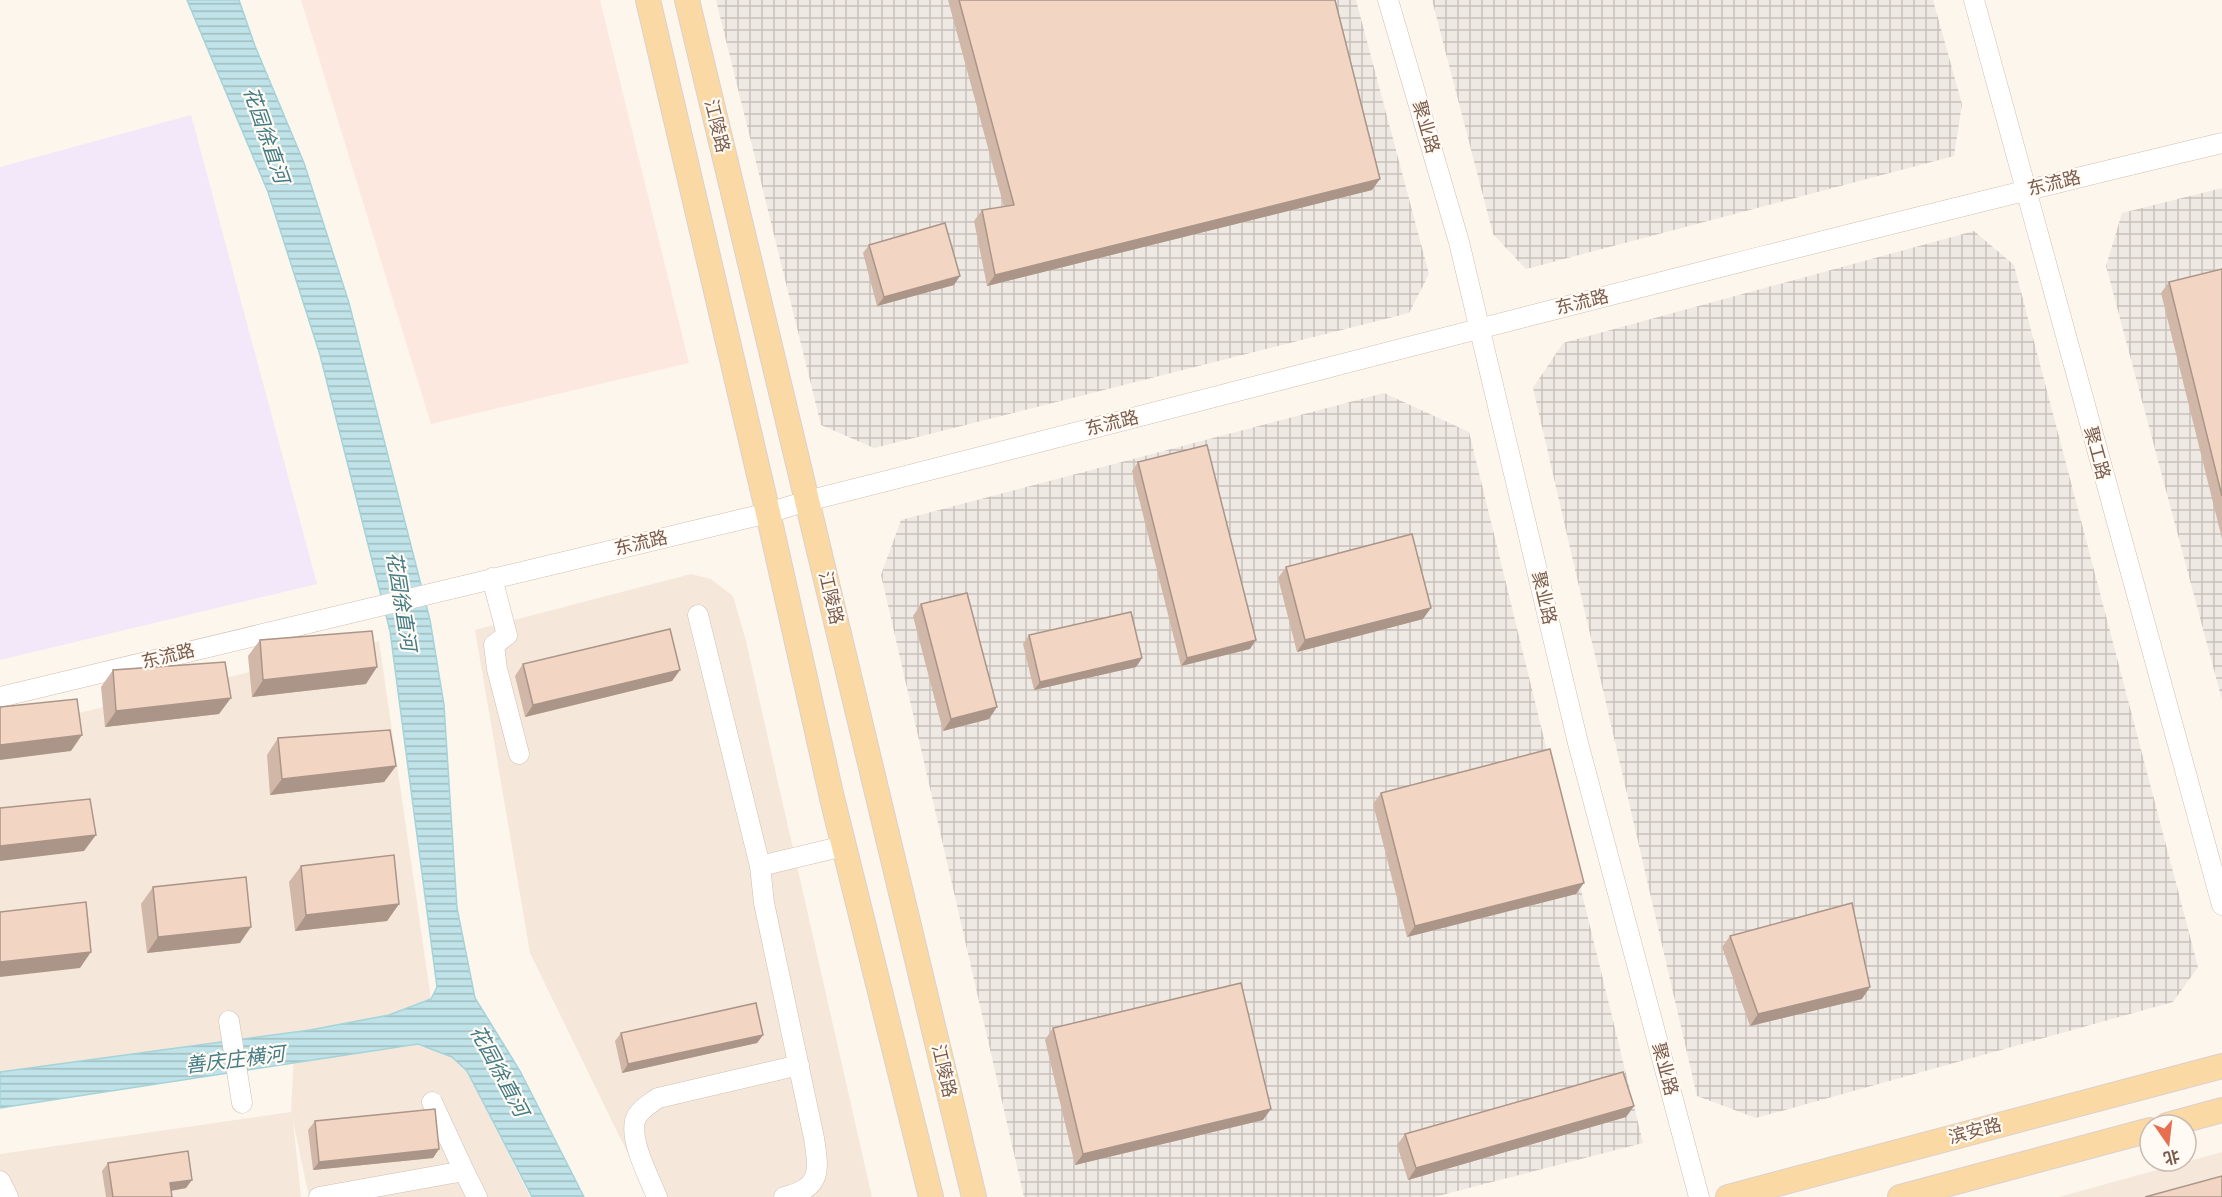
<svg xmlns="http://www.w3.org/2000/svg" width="2222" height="1197" font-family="'Nunito Sans','Noto Sans SC',sans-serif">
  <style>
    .residential { fill: #f5e8da }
    .commercial { fill: #fde8e0 }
    .industrial { fill: url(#industrial-grid) }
    .education { fill: #f3e8fa }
    .water { fill: url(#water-rules); stroke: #a5d3da; stroke-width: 1.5 }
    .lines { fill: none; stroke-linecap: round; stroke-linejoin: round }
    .minor-casing { stroke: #d1beb0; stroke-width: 21 }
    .major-casing { stroke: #dad1cd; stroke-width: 26 }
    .minor { stroke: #fff; stroke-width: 20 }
    .major { stroke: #fbd9a5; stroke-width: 24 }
    .wall { fill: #d1b7a8 }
    .shaded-wall { fill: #aa9588 }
    .building { fill: #f3d5c3; stroke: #aa9588; stroke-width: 1.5 }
    .labels { text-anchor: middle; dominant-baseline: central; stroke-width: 4.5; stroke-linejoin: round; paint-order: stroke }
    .street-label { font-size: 18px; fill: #7a5c4d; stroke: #fffaf3 }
    .water-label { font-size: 20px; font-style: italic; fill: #437c86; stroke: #fffaf3 }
  </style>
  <defs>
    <pattern id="industrial-grid" width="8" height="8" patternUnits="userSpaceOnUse" patternTransform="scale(1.5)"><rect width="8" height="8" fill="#efe9e4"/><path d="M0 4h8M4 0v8" fill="none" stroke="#c7c0bb"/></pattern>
    <pattern id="water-rules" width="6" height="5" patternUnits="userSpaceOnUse" patternTransform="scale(1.5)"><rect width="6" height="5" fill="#bfe3e8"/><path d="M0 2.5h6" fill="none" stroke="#a0bbbe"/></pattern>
  </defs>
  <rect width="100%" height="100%" fill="#fdf6ec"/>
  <path class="residential" d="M 691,574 L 711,579 L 733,596 L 746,641 L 872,1197 L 649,1197 L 530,953 L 475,630 Z
    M 379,641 L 431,999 L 530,1197 L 309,1197 L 293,1121 L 301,1197 L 0,1197 L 0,1154 L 291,1112 L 294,1053 L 0,1100 L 0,732 Z
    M 2222,1152 L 2222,1197 L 2059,1197 Z"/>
  <path class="commercial" d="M 301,0 L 600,0 L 689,363 L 431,424 Z"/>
  <path class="industrial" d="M 716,0 L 1356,0 L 1429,274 L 1409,313 L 874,448 L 821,425 Z
    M 1432,0 L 1933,0 L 1962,104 L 1954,156 L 1526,269 L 1493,234 Z
    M 2222,188 L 2222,700 L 2106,266 L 2122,213 Z
    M 1974,231 L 2014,265 L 2198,967 L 2173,1002 L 1756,1118 L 1697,1096 L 1533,388 L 1563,343 Z
    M 1384,393 L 1469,432 L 1643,1143 L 1434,1197 L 1024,1197 L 881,575 L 901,520 Z"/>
  <path class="education" d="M 191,115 L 317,584 L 0,660 L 0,167 Z"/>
  <path class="water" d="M 187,0 L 239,0 L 255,46 L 304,163 L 349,303 L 430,620 L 444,705 L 457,908 L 475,998 L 520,1071 L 584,1197 L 532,1197 L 467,1071 L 452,1057 L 418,1044 L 0,1108 L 0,1072 L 310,1030 L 389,1015 L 431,999 L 437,987 L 390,631 L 320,355 L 268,192 Z"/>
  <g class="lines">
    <defs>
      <path id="minor" d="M 1388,0 L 1459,242 L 1578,743 L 1699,1197
        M 1974,0 L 2222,905
        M 492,578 L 507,635 L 494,645 L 497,669 L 519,754
        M 698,615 L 760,866 L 764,903 L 814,1138 C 819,1171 822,1188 784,1197
        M 0,697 L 768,513 L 807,501 C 1279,382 1749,256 2222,143
        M 760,866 L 844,846
        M 229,1021 L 242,1103
        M 432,1102 L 464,1171
        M 0,1181 L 8,1197
        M 319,1197 L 464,1171 L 477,1197
        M 657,1197 C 649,1177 630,1142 635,1121 C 638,1110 650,1104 658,1098 L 799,1065"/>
      <path id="major" d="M 648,0 L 768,513 L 832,798 L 931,1197
        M 687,0 L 974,1197
        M 2167,1125 L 2222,1110
        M 1728,1197 L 2222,1066
        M 1900,1197 L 2150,1130"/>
    </defs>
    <use href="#minor" class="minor-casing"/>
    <use href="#major" class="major-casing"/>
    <use href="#minor" class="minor"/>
    <use href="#major" class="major"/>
  </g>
  <path class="wall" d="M 948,0 L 1335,0 L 1372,190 L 987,286 L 974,221 L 982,210 L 1004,207 Z
    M 869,245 L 954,285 L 877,306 L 863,253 Z
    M 2222,269 L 2222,539 L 2161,293 L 2169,282 Z
    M 1138,462 L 1250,649 L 1181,666 L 1132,471 Z
    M 1286,567 L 1423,619 L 1297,652 L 1278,578 Z
    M 921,604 L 989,719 L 943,731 L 913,616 Z
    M 1029,635 L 1142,658 L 1136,667 L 1034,690 L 1023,644 Z
    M 260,640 L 366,684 L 252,697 L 248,656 Z
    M 523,664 L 680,670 L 672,681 L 525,717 L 515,676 Z
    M 113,670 L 219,714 L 105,727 L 101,687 Z
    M 278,738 L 396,766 L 384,782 L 270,795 L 267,755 Z
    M 1381,793 L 1576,894 L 1407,937 L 1373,804 Z
    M 301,866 L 399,904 L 387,921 L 295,931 L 289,882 Z
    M 153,887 L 240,943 L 147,953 L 141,904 Z
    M 1730,936 L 1862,999 L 1750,1026 L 1722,947 Z
    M 1053,1028 L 1263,1120 L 1075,1165 L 1045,1040 Z
    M 621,1033 L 763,1035 L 757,1043 L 622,1073 L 615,1041 Z
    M 1634,1106 L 1626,1117 L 1408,1180 L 1397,1145 L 1405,1134 Z
    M 315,1121 L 439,1149 L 433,1158 L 313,1170 L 308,1130 Z
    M 108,1163 L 186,1188 L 171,1191 L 172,1197 L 106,1197 L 102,1171 Z"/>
  <path class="shaded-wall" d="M 1380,179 L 1372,190 L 987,286 L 995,275 Z
    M 960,276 L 954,285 L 877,306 L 884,297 Z
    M 1431,608 L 1423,619 L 1297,652 L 1305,640 Z
    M 1256,640 L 1250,649 L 1181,666 L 1187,658 Z
    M 1142,658 L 1136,667 L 1034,690 L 1040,682 Z
    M 377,667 L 366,684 L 252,697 L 263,680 Z
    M 680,670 L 672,681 L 525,717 L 533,705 Z
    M 231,698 L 219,714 L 105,727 L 116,711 Z
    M 997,707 L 989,719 L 943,731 L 951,719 Z
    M 82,735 L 71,751 L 0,760 L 0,745 Z
    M 396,766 L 384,782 L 270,795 L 282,779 Z
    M 96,835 L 84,851 L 0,861 L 0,846 Z
    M 1584,883 L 1576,894 L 1407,937 L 1415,926 Z
    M 399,904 L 387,921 L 295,931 L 306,915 Z
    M 251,927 L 240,943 L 147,953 L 158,937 Z
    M 91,952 L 80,968 L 0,977 L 0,962 Z
    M 1870,987 L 1862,999 L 1750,1026 L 1758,1014 Z
    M 763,1035 L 757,1043 L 622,1073 L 628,1064 Z
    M 1634,1106 L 1626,1117 L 1408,1180 L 1416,1168 Z
    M 1271,1109 L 1263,1120 L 1075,1165 L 1083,1154 Z
    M 439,1149 L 433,1158 L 313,1170 L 319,1162 Z
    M 192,1180 L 186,1188 L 164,1192 L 170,1183 Z"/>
  <path class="building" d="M 959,0 L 1335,0 L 1380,179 L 995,275 L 982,210 L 1014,205 Z
    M 945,223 L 960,276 L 884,297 L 869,245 Z
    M 2222,269 L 2222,496 L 2169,282 Z
    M 1207,445 L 1256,640 L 1187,658 L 1138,462 Z
    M 1412,534 L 1431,608 L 1305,640 L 1286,567 Z
    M 967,593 L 997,707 L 951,719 L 921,604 Z
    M 1131,612 L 1142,658 L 1040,682 L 1029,635 Z
    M 670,629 L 680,670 L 533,705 L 523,664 Z
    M 372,631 L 377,667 L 263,680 L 260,640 Z
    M 225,662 L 231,698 L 116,711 L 113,670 Z
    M 77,699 L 82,735 L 0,745 L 0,707 Z
    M 390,730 L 396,766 L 282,779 L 278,738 Z
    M 1550,749 L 1584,883 L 1415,926 L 1381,793 Z
    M 90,799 L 96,835 L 0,846 L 0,808 Z
    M 394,855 L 399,904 L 306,915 L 301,866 Z
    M 246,877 L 251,927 L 158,937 L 153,887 Z
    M 86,902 L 91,952 L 0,962 L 0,912 Z
    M 1852,903 L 1870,987 L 1758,1014 L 1730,936 Z
    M 1241,983 L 1271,1109 L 1083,1154 L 1053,1028 Z
    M 756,1003 L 763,1035 L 628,1064 L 621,1033 Z
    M 1623,1072 L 1634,1106 L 1416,1168 L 1405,1134 Z
    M 435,1109 L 439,1149 L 319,1162 L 315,1121 Z
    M 188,1151 L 192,1180 L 170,1183 L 172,1197 L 113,1197 L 108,1163 Z
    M 2222,1176 L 2222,1197 L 2145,1197 Z"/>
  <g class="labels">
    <g class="street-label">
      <text transform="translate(717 126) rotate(76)">江陵路</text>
      <text transform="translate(1426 127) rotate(74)">聚业路</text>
      <text transform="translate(2054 183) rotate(-14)">东流路</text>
      <text transform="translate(1582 302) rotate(-14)">东流路</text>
      <text transform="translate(1112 423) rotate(-14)">东流路</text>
      <text transform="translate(2097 453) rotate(75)">聚工路</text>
      <text transform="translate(641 543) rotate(-13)">东流路</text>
      <text transform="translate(831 598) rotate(77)">江陵路</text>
      <text transform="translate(1544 598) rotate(77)">聚业路</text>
      <text transform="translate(168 656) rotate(-14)">东流路</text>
      <text transform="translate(1665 1069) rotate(75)">聚业路</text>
      <text transform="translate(944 1071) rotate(77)">江陵路</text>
      <text transform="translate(1975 1131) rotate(-15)">滨安路</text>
    </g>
    <g class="water-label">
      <text transform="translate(266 135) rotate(71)">花园徐直河</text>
      <text transform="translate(401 601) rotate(81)">花园徐直河</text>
      <text transform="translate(235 1060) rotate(-7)">善庆庄横河</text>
      <text transform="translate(499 1071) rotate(62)">花园徐直河</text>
    </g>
  </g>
  <g transform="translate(2168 1143) rotate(166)"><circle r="28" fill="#fffaf3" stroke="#cabbb1" stroke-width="1.5"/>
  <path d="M0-4.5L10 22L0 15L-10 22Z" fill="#e76f51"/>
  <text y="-9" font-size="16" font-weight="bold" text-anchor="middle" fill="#7a5c4d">北</text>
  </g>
</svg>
